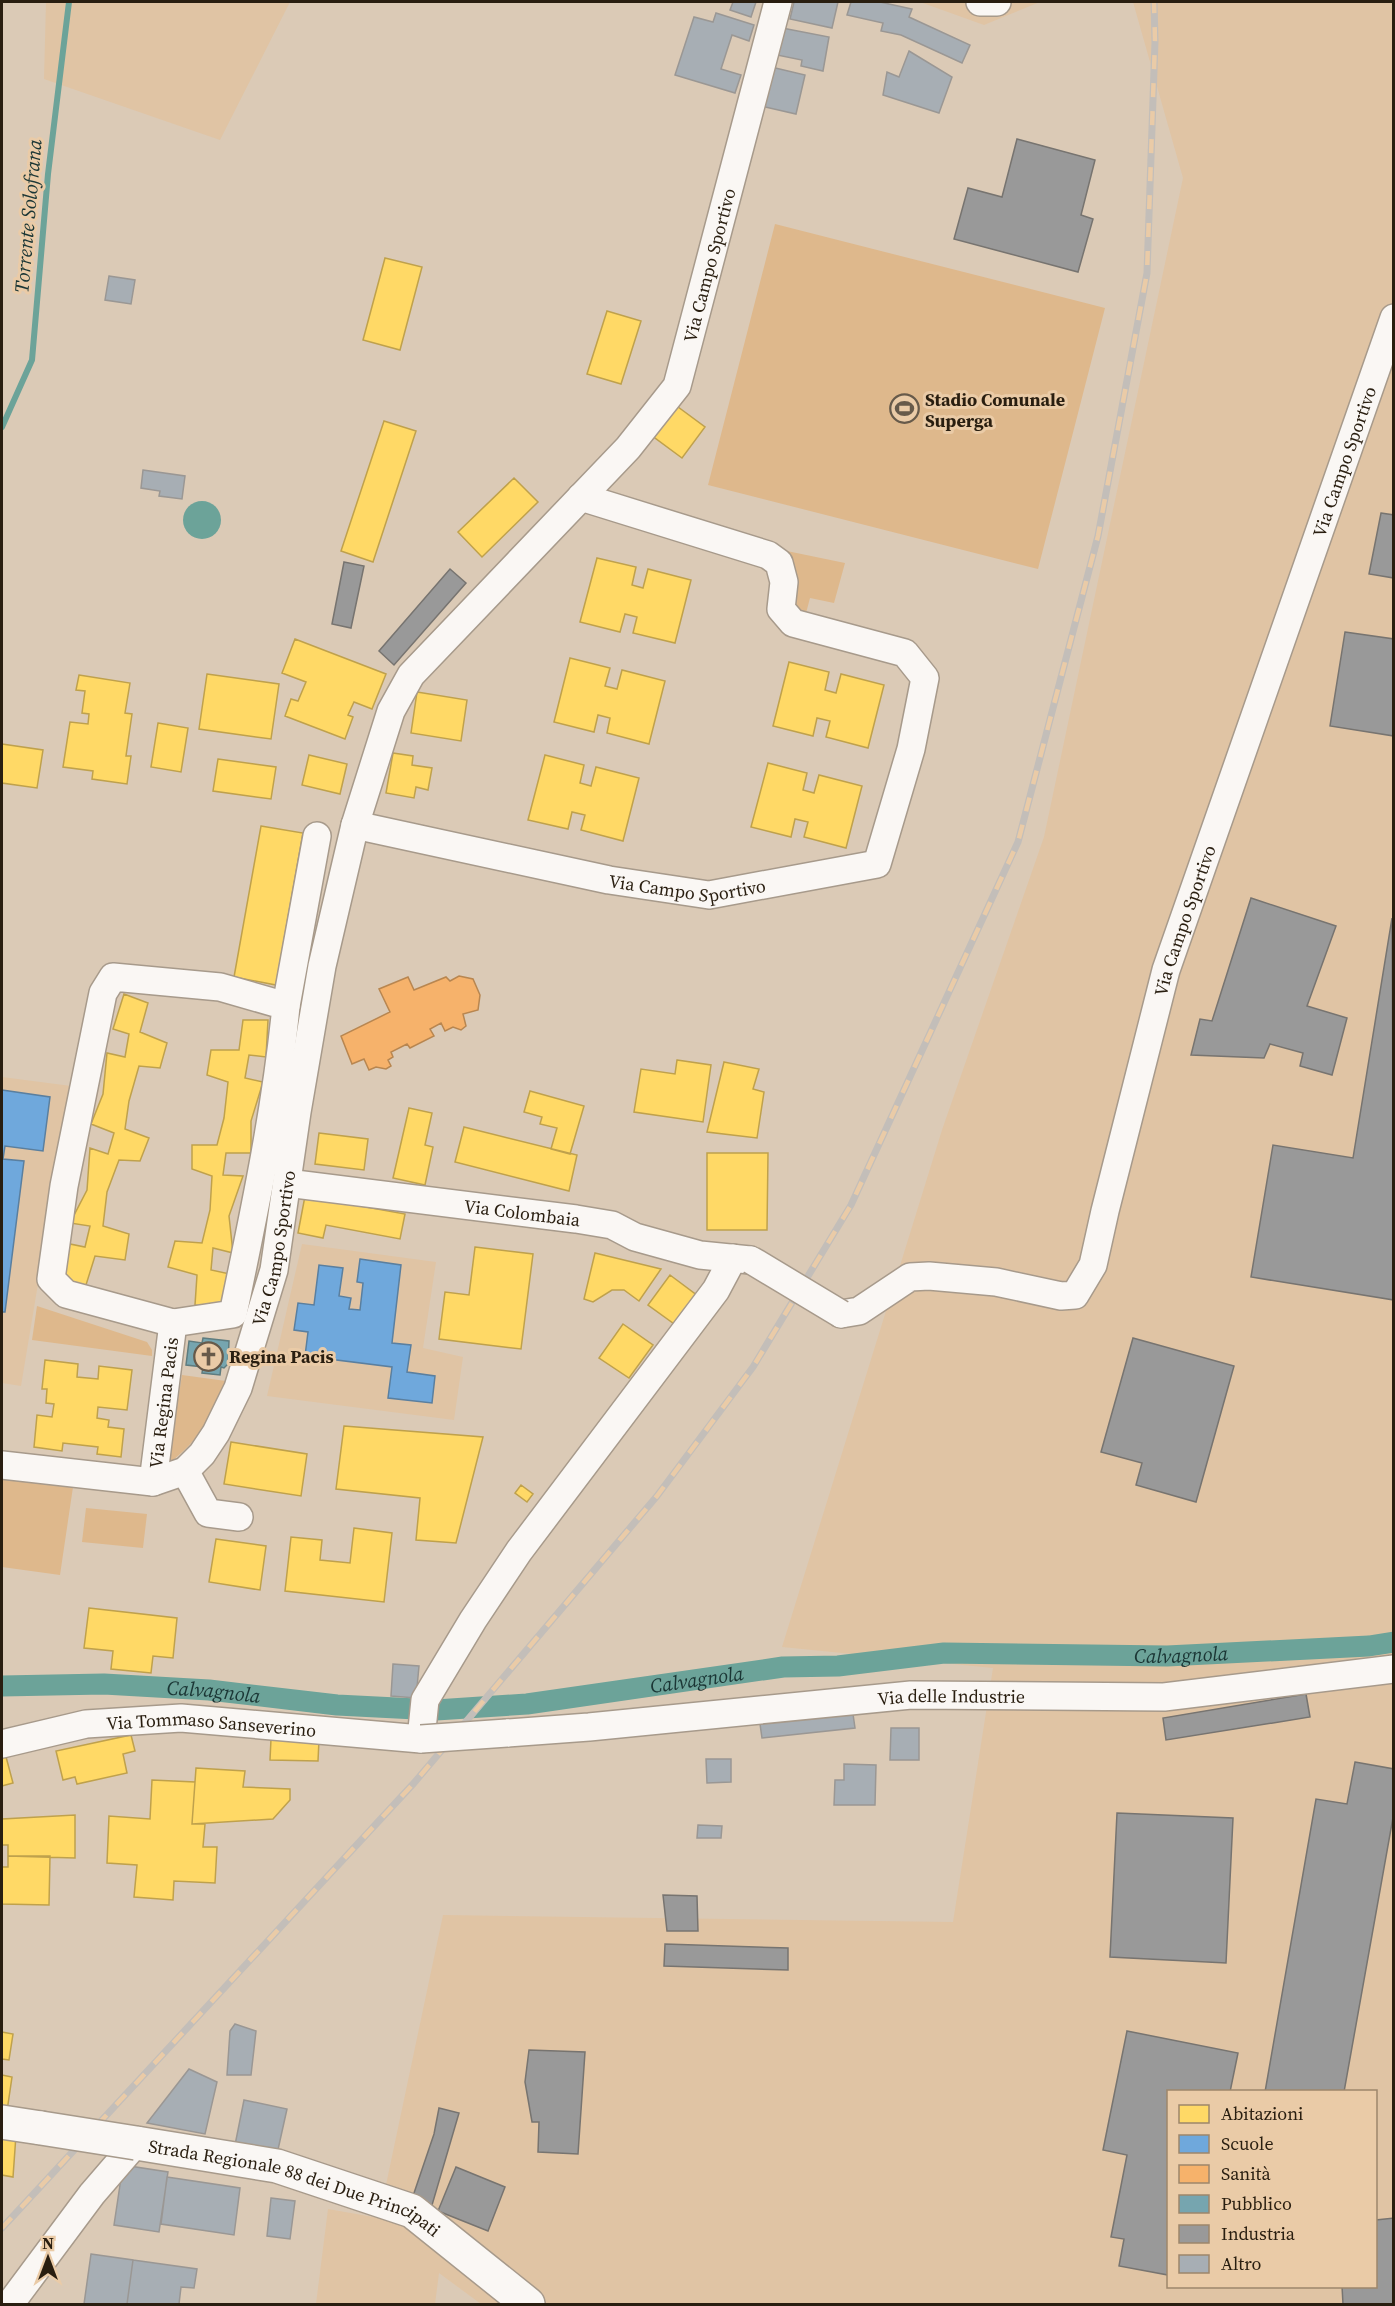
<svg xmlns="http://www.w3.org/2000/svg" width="1395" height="2306" font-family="'Source Serif 4',serif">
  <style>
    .built { fill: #e0c4a4; fill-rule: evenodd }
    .green { fill: #deb88c }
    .water { fill: #6ca399 }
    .homes { fill: #ffd966; stroke: #bfa14c; stroke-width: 1.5 }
    .schools { fill: #6fa8dc; stroke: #5a7f9f; stroke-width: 1.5 }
    .health { fill: #f6b26b; stroke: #b88650; stroke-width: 1.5 }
    .public { fill: #76a5af; stroke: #5f7c7f; stroke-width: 1.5 }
    .industry { fill: #999; stroke: #777470; stroke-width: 1.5 }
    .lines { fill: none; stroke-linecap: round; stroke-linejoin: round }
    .stream { stroke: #6ca399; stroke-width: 6 }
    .canal { stroke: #6ca399; stroke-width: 21 }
    .building { fill: #a7aeb4; stroke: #9a9794; stroke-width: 1.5 }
    .minor-casing { stroke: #a79a8b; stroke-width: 30 }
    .major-casing { stroke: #a79a8b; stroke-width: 36 }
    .minor { stroke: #faf7f4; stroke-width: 27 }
    .major { stroke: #faf7f4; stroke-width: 33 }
    .rail-casing { stroke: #c3beb9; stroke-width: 7 }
    .rail { stroke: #eacba7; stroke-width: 4.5; stroke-dasharray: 14; stroke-linecap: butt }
    .minor-bridge-casing { stroke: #a79a8b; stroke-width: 30; stroke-linecap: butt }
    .major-bridge-casing { stroke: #a79a8b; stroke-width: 36; stroke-linecap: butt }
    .minor-bridge { stroke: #faf7f4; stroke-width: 27 }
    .major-bridge { stroke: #faf7f4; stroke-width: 33 }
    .labels { text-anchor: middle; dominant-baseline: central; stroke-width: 6; stroke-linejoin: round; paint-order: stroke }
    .street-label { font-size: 18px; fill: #291e10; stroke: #eacba7 }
    .poi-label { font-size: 18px; font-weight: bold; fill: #291e10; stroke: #eacba7; text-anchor: start }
    .water-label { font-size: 20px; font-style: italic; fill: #1b3635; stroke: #eacba7 }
  </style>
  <rect width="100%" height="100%" fill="#dbcab6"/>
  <path class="built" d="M 46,2 L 290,2 L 220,140 L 44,79 Z
    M 920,2 L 1040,2 L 984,25 Z
    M 1133,2 L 1393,2 L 1393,2304 L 481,2304 L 439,2273 L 435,2304 L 316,2304 L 328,2209 L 379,2218 L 443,1915 L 953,1922 L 993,1668 L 782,1647 L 942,1130 L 1044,837 L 1183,178 ZM 1168,2092 L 1376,2092 L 1376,2286 L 1168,2286 Z
    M 2,1077 L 71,1086 L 21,1386 L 2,1383 Z
    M 302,1244 L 436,1262 L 423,1348 L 463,1357 L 454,1420 L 267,1396 Z"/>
  <path class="green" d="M 775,224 L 1105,308 L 1038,569 L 708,485 Z
    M 782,550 L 845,563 L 834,603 L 810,598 L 805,617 L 795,608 L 797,575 L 791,561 Z
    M 37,1306 L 147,1342 L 152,1350 L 152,1356 L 32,1340 Z
    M 182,1375 L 226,1381 C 214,1417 198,1441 168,1464 Z
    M 2,1477 L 73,1487 L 60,1575 L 2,1567 Z
    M 86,1508 L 147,1514 L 143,1548 L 82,1542 Z"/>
  <path class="water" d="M183 520a19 19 0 1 1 38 0a19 19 0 1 1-38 0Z"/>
  <path class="homes" d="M 385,258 L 422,267 L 400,350 L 363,340 Z
    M 607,311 L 641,321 L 621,384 L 587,374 Z
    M 674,404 L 705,427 L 682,458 L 651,435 Z
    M 384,421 L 416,431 L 373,562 L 341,551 Z
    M 514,478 L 538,502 L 482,557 L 458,532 Z
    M 597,558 L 636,567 L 632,585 L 643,588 L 648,569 L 691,580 L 675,643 L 633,633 L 637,617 L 625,614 L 620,632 L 580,622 Z
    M 295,639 L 386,674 L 372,709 L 354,702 L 348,715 L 353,717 L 345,739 L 285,716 L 291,699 L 298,701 L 306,682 L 282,673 Z
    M 570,658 L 610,668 L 605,686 L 617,689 L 622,670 L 665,681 L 649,744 L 607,733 L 610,718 L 598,715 L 594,732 L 554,722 Z
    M 789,662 L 829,672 L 825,690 L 836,693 L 841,674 L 884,685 L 868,748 L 826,737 L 830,721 L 817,718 L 813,736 L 773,726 Z
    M 207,674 L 279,684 L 271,739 L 199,729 Z
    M 79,675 L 130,683 L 125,713 L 132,714 L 126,756 L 131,756 L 127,784 L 92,779 L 93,771 L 63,767 L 70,722 L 88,724 L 89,714 L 82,713 L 85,691 L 76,690 Z
    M 417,692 L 467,700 L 461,741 L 411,733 Z
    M 158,723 L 188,728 L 181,772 L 151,767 Z
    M 2,744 L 43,750 L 37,788 L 2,783 Z
    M 393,753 L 413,756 L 412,765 L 432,768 L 428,790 L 416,787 L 414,798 L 386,793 Z
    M 309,755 L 347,764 L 340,794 L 302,785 Z
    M 545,755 L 584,765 L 580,783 L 591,786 L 596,767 L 639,778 L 623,841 L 581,830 L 585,815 L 572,812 L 568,829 L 528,820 Z
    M 218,759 L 276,767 L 271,799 L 213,791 Z
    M 768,763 L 807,773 L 803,790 L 814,793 L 819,775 L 862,786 L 846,848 L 804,837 L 808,822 L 795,819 L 791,837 L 751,827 Z
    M 261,826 L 303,833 L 276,985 L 234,977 Z
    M 124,994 L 148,1003 L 140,1032 L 167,1043 L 160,1068 L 139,1066 L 129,1101 L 125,1129 L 149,1138 L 140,1161 L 119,1160 L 107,1192 L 103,1226 L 129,1234 L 125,1260 L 95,1256 L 86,1285 L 61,1281 L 65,1243 L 85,1247 L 90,1226 L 70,1223 L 87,1190 L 90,1148 L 108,1154 L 114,1133 L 91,1124 L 103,1094 L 107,1053 L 125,1057 L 129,1034 L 113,1029 Z
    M 243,1020 L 268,1020 L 266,1057 L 249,1055 L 245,1078 L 263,1082 L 251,1121 L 251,1153 L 226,1153 L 223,1175 L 243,1176 L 229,1216 L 233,1253 L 213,1248 L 211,1270 L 230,1274 L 220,1311 L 195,1305 L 197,1275 L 168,1267 L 175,1241 L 202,1243 L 210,1210 L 212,1176 L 192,1169 L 192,1145 L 217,1145 L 224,1118 L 228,1082 L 207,1075 L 211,1050 L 239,1050 Z
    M 677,1060 L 711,1065 L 703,1122 L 634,1112 L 641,1069 L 675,1074 Z
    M 724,1062 L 759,1069 L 753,1089 L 764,1092 L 757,1138 L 707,1132 Z
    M 530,1091 L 584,1106 L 570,1154 L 551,1149 L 557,1128 L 540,1124 L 542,1117 L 524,1112 Z
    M 409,1108 L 432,1113 L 425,1145 L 433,1147 L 425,1185 L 393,1178 Z
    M 464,1127 L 577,1155 L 569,1191 L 455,1162 Z
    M 319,1133 L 368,1139 L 364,1170 L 315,1164 Z
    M 707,1153 L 768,1153 L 767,1230 L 707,1230 Z
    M 305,1196 L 405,1214 L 400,1239 L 326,1225 L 323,1238 L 298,1233 Z
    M 475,1247 L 533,1254 L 521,1349 L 439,1339 L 445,1292 L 469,1295 Z
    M 595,1253 L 661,1269 L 639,1301 L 624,1290 L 612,1290 L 593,1302 L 584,1299 Z
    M 670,1275 L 698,1296 L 677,1326 L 648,1305 Z
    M 623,1324 L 653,1345 L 629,1378 L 599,1358 Z
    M 45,1360 L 78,1364 L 77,1377 L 98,1379 L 99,1366 L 132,1370 L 127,1410 L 98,1407 L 97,1418 L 109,1420 L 108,1427 L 124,1429 L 121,1457 L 97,1454 L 98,1447 L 63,1443 L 62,1451 L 34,1447 L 37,1415 L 52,1417 L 54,1404 L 46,1403 L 47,1389 L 42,1389 Z
    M 344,1426 L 483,1437 L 456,1543 L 416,1540 L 420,1498 L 336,1489 Z
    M 231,1442 L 307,1454 L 301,1496 L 224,1484 Z
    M 521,1485 L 533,1494 L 527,1502 L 515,1493 Z
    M 354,1528 L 392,1533 L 384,1602 L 285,1591 L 291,1537 L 322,1540 L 320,1560 L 350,1563 Z
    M 216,1539 L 266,1546 L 260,1590 L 209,1582 Z
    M 89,1608 L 177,1618 L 173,1658 L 153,1656 L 151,1673 L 111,1669 L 113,1651 L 84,1648 Z
    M 131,1735 L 135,1751 L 123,1754 L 127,1773 L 77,1784 L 75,1777 L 63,1780 L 56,1751 Z
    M 271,1739 L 319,1740 L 318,1761 L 270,1760 Z
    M 5,1753 L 13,1783 L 2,1786 L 2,1754 Z
    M 196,1768 L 245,1771 L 243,1787 L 290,1789 L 290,1800 L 273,1819 L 192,1824 Z
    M 152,1780 L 195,1782 L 192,1824 L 205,1824 L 203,1847 L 217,1847 L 215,1883 L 174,1881 L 173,1900 L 134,1897 L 137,1865 L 107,1863 L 109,1816 L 150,1819 Z
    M 75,1815 L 75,1858 L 8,1856 L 8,1845 L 2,1845 L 2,1819 Z
    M 8,1856 L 50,1856 L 49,1905 L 2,1904 L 2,1867 L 8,1867 Z
    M 2,2032 L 13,2034 L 9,2060 L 2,2059 Z
    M 2,2075 L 12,2077 L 7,2111 L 2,2111 Z
    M 2,2133 L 16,2135 L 13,2177 L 2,2175 Z"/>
  <path class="schools" d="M 2,1090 L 50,1097 L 43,1151 L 5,1146 L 3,1159 L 24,1161 L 5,1312 L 2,1312 Z
    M 360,1259 L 401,1265 L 392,1343 L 411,1345 L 407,1372 L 435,1376 L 432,1403 L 388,1398 L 392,1367 L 305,1356 L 308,1332 L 294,1330 L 298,1303 L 314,1305 L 319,1265 L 343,1268 L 339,1296 L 351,1298 L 349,1309 L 360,1310 L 363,1283 L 357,1282 Z"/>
  <path class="health" d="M 459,976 L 473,979 L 480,995 L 478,1010 L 463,1014 L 466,1026 L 461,1030 L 453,1027 L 445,1031 L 441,1023 L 430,1029 L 434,1036 L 410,1048 L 407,1044 L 391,1052 L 393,1057 L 388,1060 L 391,1066 L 386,1069 L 376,1067 L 369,1070 L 364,1059 L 352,1064 L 341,1036 L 390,1012 L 379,989 L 408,977 L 414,990 L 446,977 L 450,981 Z"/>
  <path class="public" d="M 203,1338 L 229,1341 L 228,1364 L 224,1368 L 221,1367 L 220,1375 L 202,1373 L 203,1367 L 186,1365 L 189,1341 L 202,1343 Z"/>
  <path class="industry" d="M 1017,139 L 1095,160 L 1081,215 L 1093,219 L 1078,272 L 954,239 L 968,188 L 1002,197 Z
    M 1381,513 L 1394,515 L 1394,578 L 1369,574 Z
    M 344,562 L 364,566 L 351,628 L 332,624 Z
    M 450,569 L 466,583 L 394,665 L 379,651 Z
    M 1345,632 L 1394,639 L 1394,736 L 1330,726 Z
    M 1251,898 L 1336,926 L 1307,1006 L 1347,1018 L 1332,1075 L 1300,1066 L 1303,1053 L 1270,1044 L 1264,1058 L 1191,1055 L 1200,1019 L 1212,1021 Z
    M 1392,918 L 1394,1300 L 1251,1277 L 1273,1145 L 1353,1158 Z
    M 1133,1338 L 1234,1366 L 1196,1502 L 1136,1485 L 1142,1463 L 1101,1452 Z
    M 1306,1694 L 1310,1717 L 1166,1740 L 1163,1718 Z
    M 1355,1762 L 1394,1769 L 1394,1812 L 1344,2092 L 1265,2092 L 1316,1799 L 1347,1804 Z
    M 1117,1813 L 1233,1818 L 1226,1963 L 1110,1957 Z
    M 663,1895 L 697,1896 L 698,1931 L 667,1931 Z
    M 665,1944 L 788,1948 L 788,1970 L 664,1966 Z
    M 1127,2031 L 1238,2053 L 1230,2092 L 1168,2092 L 1168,2275 L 1119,2266 L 1124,2239 L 1111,2237 L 1127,2155 L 1103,2150 Z
    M 529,2050 L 585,2052 L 578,2154 L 538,2152 L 539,2122 L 532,2122 L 525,2082 Z
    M 439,2108 L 459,2113 L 430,2212 L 411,2202 L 434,2134 Z
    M 456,2167 L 505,2187 L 488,2231 L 438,2211 Z
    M 1394,2218 L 1394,2304 L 1343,2304 L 1342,2286 L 1376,2286 L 1376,2220 Z"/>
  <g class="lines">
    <path class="stream" d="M 2,427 L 32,360 L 48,174 L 69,2"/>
    <path class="canal" id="s1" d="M 2,1686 L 104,1684 L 209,1690 L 337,1705 L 436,1710 L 527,1704 L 783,1667 L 838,1666 L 944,1653 L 1167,1656 L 1369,1646 L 1394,1642"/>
  </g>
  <path class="building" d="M 733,2 L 756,2 L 751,17 L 730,10 Z
    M 794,2 L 838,2 L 832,28 L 790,19 Z
    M 851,2 L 880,2 L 912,9 L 909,17 L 970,45 L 962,63 L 901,35 L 881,31 L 883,23 L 847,15 Z
    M 716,13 L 754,25 L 749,41 L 732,35 L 721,69 L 741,75 L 735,93 L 675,75 L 694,17 L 713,22 Z
    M 777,27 L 829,37 L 823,71 L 801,66 L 802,60 L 772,54 Z
    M 909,51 L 952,77 L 939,113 L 883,95 L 887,72 L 899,77 Z
    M 767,66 L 805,75 L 796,114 L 757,105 Z
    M 109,276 L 135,280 L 131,304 L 105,300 Z
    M 143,470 L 185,476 L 182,499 L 159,496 L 160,491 L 141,488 Z
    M 393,1664 L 419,1666 L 416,1698 L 391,1696 Z
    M 852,1707 L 855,1728 L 762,1738 L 759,1717 Z
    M 891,1728 L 919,1728 L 919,1760 L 890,1760 Z
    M 706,1759 L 731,1759 L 731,1782 L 707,1783 Z
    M 844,1764 L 876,1765 L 875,1805 L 834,1805 L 835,1780 L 844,1780 Z
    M 698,1825 L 722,1826 L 721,1838 L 697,1838 Z
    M 235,2024 L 256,2031 L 251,2075 L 227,2075 L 230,2031 Z
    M 189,2069 L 217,2082 L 205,2134 L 147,2123 Z
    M 244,2100 L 287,2109 L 277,2154 L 235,2145 Z
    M 123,2165 L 168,2172 L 159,2232 L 114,2225 Z
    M 167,2177 L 240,2188 L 234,2235 L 161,2224 Z
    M 271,2198 L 295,2201 L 290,2239 L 267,2236 Z
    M 91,2254 L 133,2260 L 127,2304 L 84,2304 Z
    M 133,2260 L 197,2269 L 194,2288 L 181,2287 L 179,2304 L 127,2304 Z"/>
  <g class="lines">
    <defs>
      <g id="minor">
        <path d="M 980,2 L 997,2"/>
        <path id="s2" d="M 355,825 L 609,880 L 709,895 L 877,864 L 911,749 L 925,678 L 905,653 L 793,623 L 781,609 L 784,582 L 779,563 L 768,555 L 581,497"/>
        <path d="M 113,977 L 220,987 L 286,1006 C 276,1110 254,1213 233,1314 L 173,1323 L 66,1294 L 51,1279 L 64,1186 L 103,993 Z"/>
        <path d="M 286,1006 L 317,836"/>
        <path id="s3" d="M 287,1183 L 576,1219 L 612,1225 L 635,1237 L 700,1255 L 750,1260"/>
        <path id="s4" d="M 841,1314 L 859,1311 L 910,1277 L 929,1276 L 996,1282 L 1061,1296 L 1075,1295 L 1093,1265 L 1105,1211 L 1166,970 L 1394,318"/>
        <path id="s5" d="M 2,1465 L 153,1482 L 185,1471 L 202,1454 L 216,1433 L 238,1388 L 274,1270 L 297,1112 L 322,966 L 355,825 L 391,711 L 411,675 L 628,448 L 677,386 L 778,2"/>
        <path d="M 185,1471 L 208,1513 L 239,1517"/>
        <path id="s6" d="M 153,1482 L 173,1323"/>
        <path id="s7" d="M 507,1733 L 589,1727 L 911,1695 L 1164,1697 L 1394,1669"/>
        <path id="s8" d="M 2,1744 L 86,1724 L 181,1718 L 421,1739 L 425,1700 L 473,1620 L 519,1551 L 716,1290 L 733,1258"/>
        <path d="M 10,2304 L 92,2194 L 136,2143"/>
      </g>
      <g id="major">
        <path d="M 2,2122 L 41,2128"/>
        <path id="s9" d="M 136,2143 L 277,2166 L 412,2211 L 528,2304"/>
      </g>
    </defs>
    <use href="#minor" class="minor-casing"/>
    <use href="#major" class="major-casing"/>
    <use href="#minor" class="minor"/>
    <use href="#major" class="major"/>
    <defs>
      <path id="rail" d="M 2,2228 L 414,1783 L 657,1496 L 753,1367 L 851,1205 L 1018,842 L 1098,536 L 1147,273 L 1155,41 L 1154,2"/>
    </defs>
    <use href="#rail" class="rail-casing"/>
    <use href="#rail" class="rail"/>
    <defs>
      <path id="minor-bridge" d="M 751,1260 L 841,1314
        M 421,1739 L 507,1733"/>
      <path id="major-bridge" d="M 41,2128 L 136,2143"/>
    </defs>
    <use href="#minor-bridge" class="minor-bridge-casing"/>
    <use href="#major-bridge" class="major-bridge-casing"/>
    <use href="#minor-bridge" class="minor-bridge"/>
    <use href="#major-bridge" class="major-bridge"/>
  </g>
  <defs>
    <symbol id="stadium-ring" viewBox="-11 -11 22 22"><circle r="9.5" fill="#eacba7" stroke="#675a4a" stroke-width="1.5"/><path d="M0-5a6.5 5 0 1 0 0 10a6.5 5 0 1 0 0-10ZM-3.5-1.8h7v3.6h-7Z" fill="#675a4a"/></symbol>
    <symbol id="church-ring" viewBox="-11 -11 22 22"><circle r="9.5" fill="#eacba7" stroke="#675a4a" stroke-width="1.5"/><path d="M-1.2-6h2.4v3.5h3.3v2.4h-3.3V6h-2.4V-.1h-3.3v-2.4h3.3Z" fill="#675a4a"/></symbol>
  </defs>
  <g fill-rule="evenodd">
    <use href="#stadium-ring" x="888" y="392" width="33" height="33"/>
    <use href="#church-ring" x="192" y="1340" width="33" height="33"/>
  </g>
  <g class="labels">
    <g class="street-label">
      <text stroke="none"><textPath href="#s5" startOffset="1540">Via Campo Sportivo</textPath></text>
      <text stroke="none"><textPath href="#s4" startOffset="1124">Via Campo Sportivo</textPath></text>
      <text stroke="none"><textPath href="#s2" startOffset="339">Via Campo Sportivo</textPath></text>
      <text stroke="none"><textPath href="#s4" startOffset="638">Via Campo Sportivo</textPath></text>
      <text stroke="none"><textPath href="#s3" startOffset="237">Via Colombaia</textPath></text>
      <text stroke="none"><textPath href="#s5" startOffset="430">Via Campo Sportivo</textPath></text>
      <text stroke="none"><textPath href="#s6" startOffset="80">Via Regina Pacis</textPath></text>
      <text stroke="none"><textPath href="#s7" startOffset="446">Via delle Industrie</textPath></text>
      <text stroke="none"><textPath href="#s8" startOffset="212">Via Tommaso Sanseverino</textPath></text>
      <text stroke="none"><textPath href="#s9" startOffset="166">Strada Regionale 88 dei Due Principati</textPath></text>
    </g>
    <g class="poi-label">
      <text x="925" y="399">Stadio Comunale<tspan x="925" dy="21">Superga</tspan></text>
      <text x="229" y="1356">Regina Pacis</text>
    </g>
    <g class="water-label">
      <text transform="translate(28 216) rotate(-85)">Torrente Solofrana</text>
      <text stroke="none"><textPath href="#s1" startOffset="1184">Calvagnola</textPath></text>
      <text stroke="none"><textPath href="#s1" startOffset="698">Calvagnola</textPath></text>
      <text stroke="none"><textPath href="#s1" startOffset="212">Calvagnola</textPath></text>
    </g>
  </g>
  <rect width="1395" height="2306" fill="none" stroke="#291e10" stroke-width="6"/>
  <rect x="1167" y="2090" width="210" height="198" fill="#eacba7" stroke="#9d866b" stroke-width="1.5"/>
  <rect x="1179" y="2105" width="30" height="18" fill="#ffd966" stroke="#9d866b" stroke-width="1.5"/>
  <text x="1221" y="2120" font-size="18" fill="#291e10">Abitazioni</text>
  <rect x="1179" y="2135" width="30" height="18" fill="#6fa8dc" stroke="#9d866b" stroke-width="1.5"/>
  <text x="1221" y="2150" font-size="18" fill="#291e10">Scuole</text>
  <rect x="1179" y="2165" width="30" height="18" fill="#f6b26b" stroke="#9d866b" stroke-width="1.5"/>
  <text x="1221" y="2180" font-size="18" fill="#291e10">Sanità</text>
  <rect x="1179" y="2195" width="30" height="18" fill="#76a5af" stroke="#9d866b" stroke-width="1.5"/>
  <text x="1221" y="2210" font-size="18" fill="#291e10">Pubblico</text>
  <rect x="1179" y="2225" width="30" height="18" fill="#999999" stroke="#9d866b" stroke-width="1.5"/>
  <text x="1221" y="2240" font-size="18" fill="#291e10">Industria</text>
  <rect x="1179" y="2255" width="30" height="18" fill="#a7aeb4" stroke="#9d866b" stroke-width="1.5"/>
  <text x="1221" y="2270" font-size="18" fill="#291e10">Altro</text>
  <g transform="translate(48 2258)" stroke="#eacba7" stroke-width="4.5" paint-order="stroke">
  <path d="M0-4.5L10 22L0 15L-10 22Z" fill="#291e10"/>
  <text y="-9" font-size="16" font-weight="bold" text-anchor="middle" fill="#291e10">N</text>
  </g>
</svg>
